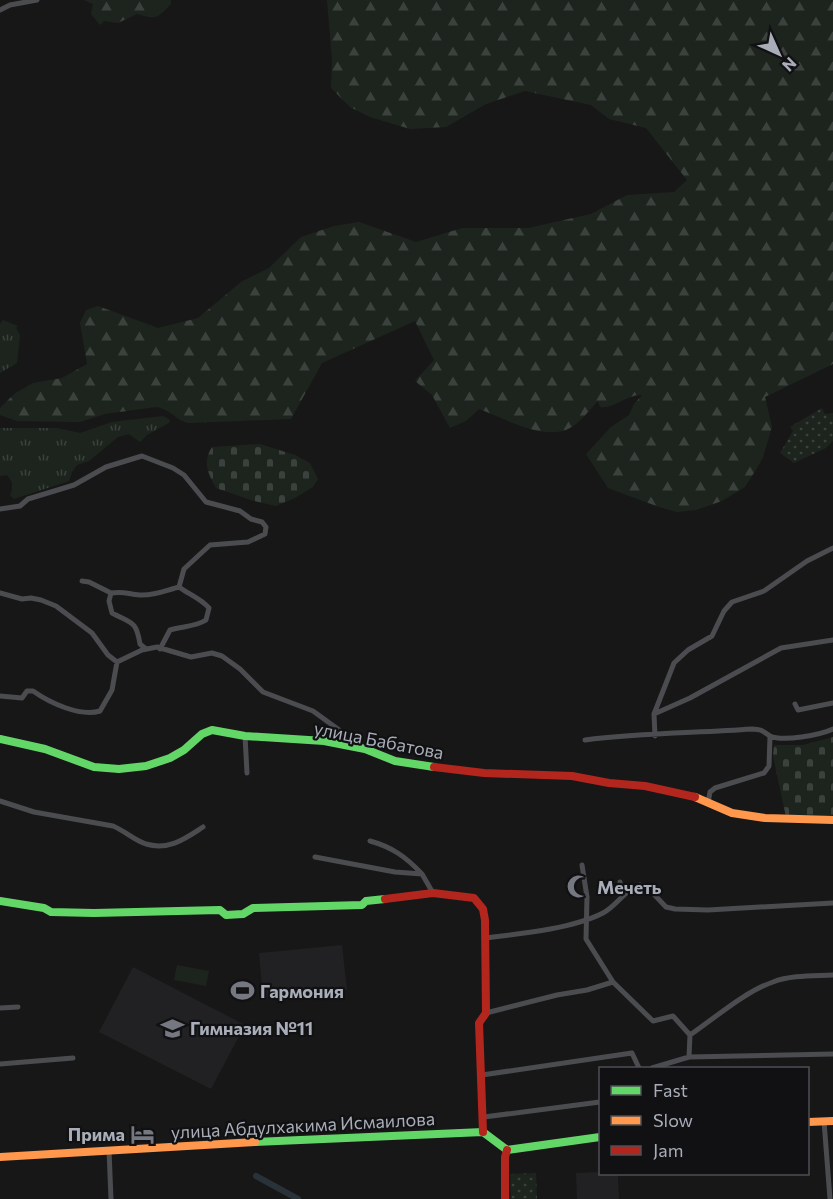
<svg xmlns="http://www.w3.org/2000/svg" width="833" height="1199" font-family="Commissioner,sans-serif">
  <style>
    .built { fill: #212123 }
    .grass { fill: url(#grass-tufts) }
    .forest { fill: url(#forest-firs) }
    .cemetery { fill: url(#cemetery-stones) }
    .park { fill: url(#park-dots) }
    .pitch { fill: #1d241e }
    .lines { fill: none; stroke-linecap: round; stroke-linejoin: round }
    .canal { stroke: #2a3239; stroke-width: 6 }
    .street { stroke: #4b4c50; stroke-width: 5 }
    .fast { stroke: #63d668; stroke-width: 8 }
    .slow { stroke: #ff974d; stroke-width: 8 }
    .jam { stroke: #b3261e; stroke-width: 8 }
    .labels { text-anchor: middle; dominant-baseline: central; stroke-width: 4.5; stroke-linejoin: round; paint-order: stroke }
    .street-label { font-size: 18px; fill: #a8adb8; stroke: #111113 }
    .poi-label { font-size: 18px; font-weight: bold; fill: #a8adb8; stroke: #111113; text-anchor: start }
  </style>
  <defs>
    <pattern id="grass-tufts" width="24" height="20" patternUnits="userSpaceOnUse" patternTransform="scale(1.5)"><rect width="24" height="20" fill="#1d241e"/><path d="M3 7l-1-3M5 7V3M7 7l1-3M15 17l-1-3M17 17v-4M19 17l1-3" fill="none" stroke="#3b413d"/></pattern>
    <pattern id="forest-firs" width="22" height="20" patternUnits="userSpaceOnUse" patternTransform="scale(1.5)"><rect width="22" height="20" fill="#1d241e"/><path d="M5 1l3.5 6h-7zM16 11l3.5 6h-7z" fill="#3b413d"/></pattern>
    <pattern id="cemetery-stones" width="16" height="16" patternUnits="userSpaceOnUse" patternTransform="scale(1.5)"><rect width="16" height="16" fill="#1d241e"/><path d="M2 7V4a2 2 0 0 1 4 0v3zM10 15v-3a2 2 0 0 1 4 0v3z" fill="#3b413d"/></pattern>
    <pattern id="park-dots" width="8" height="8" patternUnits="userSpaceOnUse" patternTransform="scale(1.5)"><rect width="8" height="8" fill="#1d241e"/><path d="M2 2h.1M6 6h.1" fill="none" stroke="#3b413d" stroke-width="1.8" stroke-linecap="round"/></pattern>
  </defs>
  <rect width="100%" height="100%" fill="#171717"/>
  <path class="built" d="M 342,945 L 347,990 L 263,998 L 259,953 Z
    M 133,967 L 245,1025 L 211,1089 L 99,1032 Z
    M 600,1172 L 600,1174 L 618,1174 L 619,1199 L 577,1199 L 576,1173 Z"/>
  <path class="grass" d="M 3,320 L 18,326 L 16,328 L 20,335 L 17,363 L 0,373 L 0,324 Z
    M 163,416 L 170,420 L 169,423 L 147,435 L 140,442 L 129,434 L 118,437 L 89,461 L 77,465 L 72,472 L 69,481 L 14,499 L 10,495 C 14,487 13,482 7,475 L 0,476 L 0,428 L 57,428 L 80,433 L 112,422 Z"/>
  <path class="forest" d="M 84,0 L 171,0 L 171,4 C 157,18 157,20 137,14 L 118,23 L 104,21 L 100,25 L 91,14 L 93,4 Z
    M 327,0 L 833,0 L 833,364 L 765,397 L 772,427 L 763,457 L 757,468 L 745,487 L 722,501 L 696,510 L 677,512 L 659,507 L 608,488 L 586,454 L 611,427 L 629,415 L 634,404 L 642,395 C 627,394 615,409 600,407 L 598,401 C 589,410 581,422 570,428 C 545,442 504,418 479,409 L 466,421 L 450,428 L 432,395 L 415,381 L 434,360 L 415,321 L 322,363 L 291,419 L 189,423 C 176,421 171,409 156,407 L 105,414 L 80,422 L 17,421 L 0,415 L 0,408 L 14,394 L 33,383 L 62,378 L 87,364 L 80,323 L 86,310 L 98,306 L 158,328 L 198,318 L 241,282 L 269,268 L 301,237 L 334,226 L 359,222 L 416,242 L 462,228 L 528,228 L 591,214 L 627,195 L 674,192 L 687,180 L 646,128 L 609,119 L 591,105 L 525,91 L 486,104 L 446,127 L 410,129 L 370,117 L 350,107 L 331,88 L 332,60 Z"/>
  <path class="cemetery" d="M 260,444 L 295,455 L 310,463 L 318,479 L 313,487 L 295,498 L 276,506 L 254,501 L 216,488 C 208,473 202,463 212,447 Z
    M 833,737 L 833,818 L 786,817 L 773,756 L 774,745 L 803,745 Z"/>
  <path class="park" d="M 822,408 L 825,414 L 833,413 L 833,441 L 826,448 L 794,463 L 780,453 L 793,431 L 790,427 Z
    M 536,1173 L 537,1199 L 511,1199 L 510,1174 Z"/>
  <path class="pitch" d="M 177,965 L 209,971 L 206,986 L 174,980 Z"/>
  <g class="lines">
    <path class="canal" d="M 256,1176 L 298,1199"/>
    <path class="street" d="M 0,10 L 10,5 L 37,0
      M 0,509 L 20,506 L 28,499 L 74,485 L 106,467 L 142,456 L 173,468 L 184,475 L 206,502 L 240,511 L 251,519 L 262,522 L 266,527 L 265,534 L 248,542 L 210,545 L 184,569 L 179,587
      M 82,581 L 89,582 L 111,593 L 109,601 L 112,613 C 132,624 136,620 140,644 L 146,649
      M 0,593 L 22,599 L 31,598 L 41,600 L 56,606 L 92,633 L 108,655 L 117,662 L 142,650 L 157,647 L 191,657 L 212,653 L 222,656 L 240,669 L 263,692 L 313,711 L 364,748
      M 111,593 C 125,591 127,594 140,595 C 154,596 167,590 179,587
      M 160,649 L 170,630 C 183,626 195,627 206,620 L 209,608 C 200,598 190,595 179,587
      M 0,696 L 22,698 L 27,691 L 33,691 C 50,703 80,717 100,711 L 112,690 L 117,662
      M 795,704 L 798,710 L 833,703
      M 654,714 L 674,663 L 688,650 L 712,636 L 724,611 L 732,602 L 764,591 L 807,561 L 833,548
      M 245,736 L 247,773
      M 655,736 L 654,714 L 690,698 L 781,648 L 833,640
      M 585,740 C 640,733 697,733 752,729 C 765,730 761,731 770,736 C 783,742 820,735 833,729
      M 0,801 L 34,812 L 113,826 C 125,831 134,840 146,844 C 169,851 186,838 203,827
      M 708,803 L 710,792 L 715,788 L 764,773 L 769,766 L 770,736
      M 370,841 C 392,847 406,857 421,873
      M 315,857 L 395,872 L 422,874 L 433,893
      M 582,865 L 587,897 L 586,939 L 613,982 L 653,1021 L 673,1016 L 690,1035
      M 620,882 L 622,895
      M 484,938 C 518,934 572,929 603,913 C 617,906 624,890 640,885 L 649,889 L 666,907 L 675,909 L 708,910 L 833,903
      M 0,1008 L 18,1007
      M 486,1013 L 557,995 L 587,990 L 613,982
      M 689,1057 L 690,1035 C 715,1018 744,992 773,982 C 791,975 814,976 833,975
      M 0,1064 L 73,1058
      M 652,1068 L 689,1057 L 833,1054
      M 482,1075 L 632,1053 L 639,1068
      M 484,1117 L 600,1102
      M 824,1121 L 830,1199
      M 109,1150 L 111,1199"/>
    <path class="fast" d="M 0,739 L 45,749 L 94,767 L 119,769 L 146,766 L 170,758 L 184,750 L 202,734 L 212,730 L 245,736 L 324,741 L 365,749 L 395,761 L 434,767
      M 0,901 L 44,908 L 51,912 L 94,913 L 220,910 L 226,915 L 243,914 L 253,908 L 362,905 L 366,901 L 385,899
      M 255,1142 L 483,1132 L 507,1150 L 600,1137"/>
    <path class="slow" d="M 695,797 L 732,813 L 765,818 L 833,820
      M 808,1122 L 833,1121
      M 0,1157 L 255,1142"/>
    <path class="jam" d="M 434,767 L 484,773 L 572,776 L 609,783 L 645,786 L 695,797
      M 385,899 L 433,893 L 474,898 L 483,909 L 485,920 L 486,1013 L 479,1023 L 483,1132
      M 505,1199 L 505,1157 L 507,1150"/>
  </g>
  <defs>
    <symbol id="mosque-bare" viewBox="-9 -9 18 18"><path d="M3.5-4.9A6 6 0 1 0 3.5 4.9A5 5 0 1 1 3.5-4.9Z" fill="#757880" stroke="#111113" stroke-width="2.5" paint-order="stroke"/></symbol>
    <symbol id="stadium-bare" viewBox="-9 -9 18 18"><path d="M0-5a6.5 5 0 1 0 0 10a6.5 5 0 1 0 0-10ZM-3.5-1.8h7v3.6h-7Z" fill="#757880" stroke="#111113" stroke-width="2.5" paint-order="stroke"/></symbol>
    <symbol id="school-bare" viewBox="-9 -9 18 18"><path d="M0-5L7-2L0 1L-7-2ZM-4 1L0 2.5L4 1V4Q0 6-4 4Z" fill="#757880" stroke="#111113" stroke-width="2.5" paint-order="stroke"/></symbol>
    <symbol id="hotel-bare" viewBox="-9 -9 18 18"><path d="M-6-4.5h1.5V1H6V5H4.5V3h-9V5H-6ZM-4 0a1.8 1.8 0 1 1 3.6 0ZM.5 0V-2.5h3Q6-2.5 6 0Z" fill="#757880" stroke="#111113" stroke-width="2.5" paint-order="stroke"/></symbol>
  </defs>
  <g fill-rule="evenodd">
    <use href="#mosque-bare" x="562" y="870" width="33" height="33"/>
    <use href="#stadium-bare" x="226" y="974" width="33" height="33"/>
    <use href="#school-bare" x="156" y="1012" width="33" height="33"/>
    <use href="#hotel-bare" x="126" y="1118" width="33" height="33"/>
  </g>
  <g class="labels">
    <g class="street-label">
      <text transform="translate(379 740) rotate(11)">улица Бабатова</text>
      <text transform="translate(303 1125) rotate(-3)">улица Абдулхакима Исмаилова</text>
    </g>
    <g class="poi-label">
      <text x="597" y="887">Мечеть</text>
      <text x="260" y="991">Гармония</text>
      <text x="190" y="1028">Гимназия №11</text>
      <text x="125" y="1134" text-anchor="end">Прима</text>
    </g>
  </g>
  <rect x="599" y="1067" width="210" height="108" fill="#111113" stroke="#4d4f55" stroke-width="1.5"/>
  <rect x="611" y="1086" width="30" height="9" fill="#63d668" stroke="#4d4f55" stroke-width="1.5"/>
  <text x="653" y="1097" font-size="18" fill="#a8adb8">Fast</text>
  <rect x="611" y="1116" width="30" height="9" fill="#ff974d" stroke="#4d4f55" stroke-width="1.5"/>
  <text x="653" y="1127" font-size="18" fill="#a8adb8">Slow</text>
  <rect x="611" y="1146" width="30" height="9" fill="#b3261e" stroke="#4d4f55" stroke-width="1.5"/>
  <text x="653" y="1157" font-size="18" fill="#a8adb8">Jam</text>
  <g transform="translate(779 54) rotate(135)" stroke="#111113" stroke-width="4.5" paint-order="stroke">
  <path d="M0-4.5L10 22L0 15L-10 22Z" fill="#a8adb8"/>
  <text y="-9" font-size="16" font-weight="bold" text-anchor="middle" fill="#a8adb8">N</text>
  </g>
</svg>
